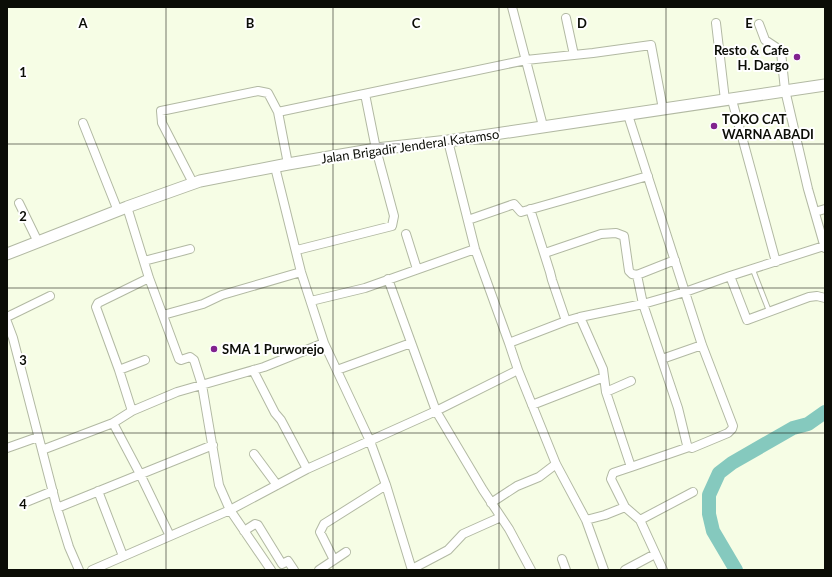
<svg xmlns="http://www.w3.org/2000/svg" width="832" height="577" font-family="Lato,sans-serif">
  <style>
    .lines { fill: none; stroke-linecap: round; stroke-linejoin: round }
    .river { stroke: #85c9be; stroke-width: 14 }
    .service-casing { stroke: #b2b9a3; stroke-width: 6 }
    .minor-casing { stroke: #b2b9a3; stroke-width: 10 }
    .secondary-casing { stroke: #b2b9a3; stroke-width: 13 }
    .service { stroke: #fff; stroke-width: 4 }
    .minor { stroke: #fff; stroke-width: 8 }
    .secondary { stroke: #fff; stroke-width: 11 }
    .grid { fill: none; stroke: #0b0d06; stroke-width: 1; stroke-opacity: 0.55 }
    .poi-dot { fill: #81228e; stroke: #fff; stroke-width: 1.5 }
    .labels { text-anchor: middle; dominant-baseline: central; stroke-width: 4; stroke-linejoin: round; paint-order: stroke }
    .poi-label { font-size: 13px; font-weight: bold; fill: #0b0d06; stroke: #fff; text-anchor: start }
    .street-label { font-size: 13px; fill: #0b0d06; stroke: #fff }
    .grid-label { font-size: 13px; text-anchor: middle; font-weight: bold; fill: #0b0d06; stroke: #fff; stroke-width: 4; stroke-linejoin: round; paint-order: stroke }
  </style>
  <rect width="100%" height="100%" fill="#f6fde5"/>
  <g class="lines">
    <path class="river" d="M 736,570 L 713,531 L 709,514 L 709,495 L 719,473 L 732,463 L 793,428 L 808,424 L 825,412"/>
    <defs>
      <path id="service" d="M 753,270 L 769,311"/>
      <path id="minor" d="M 512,7 L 543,126
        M 566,18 L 574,55
        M 716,23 L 725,100
        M 759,24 L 765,40 L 777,48 L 781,52 L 785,90 L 808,189 L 825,248
        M 732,100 L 776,262
        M 278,112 L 526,60 L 593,53 L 651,45 L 663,109
        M 628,115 L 702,345 L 733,426 L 732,429 L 728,433 L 692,448 L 689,447 L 687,445 L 678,408 L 643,304 L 637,275
        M 83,123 L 118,211
        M 448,141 L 475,249 L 509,343 L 518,370 L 556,464 L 586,520 L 604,570
        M 275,167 L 301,272 L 324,343 L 370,441 L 386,485 L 412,570
        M 193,183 L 162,123 L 161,111 L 258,91 L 268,93 L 278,112 L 288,164
        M 19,203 L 38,242
        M 127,207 L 149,278 L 179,359 L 181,360 L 190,357 L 194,360 L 202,385 L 219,485 L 230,510 L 271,570
        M 530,209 L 550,272 L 552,280 L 566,321
        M 815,212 L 825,209
        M 468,220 L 514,204 L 521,212 L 648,176
        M 406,234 L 417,269
        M 297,250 L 392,226 L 394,216 L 376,149 L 365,94
        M 545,253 L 601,234 L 616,233 L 624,236 L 629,271 L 632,274 L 637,275 L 675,260
        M 144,261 L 190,249
        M 730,276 L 747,320 L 809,297 L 817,296 L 825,298
        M 149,278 L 98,303 L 96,307 L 119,370 L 132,411 L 113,423 L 140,474 L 170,536
        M 388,279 L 436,411 L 483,490 L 509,529 L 531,570
        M 311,301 L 365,288 L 475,249
        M 163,315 L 203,304 L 222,295 L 301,272
        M 7,317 L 50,296
        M 580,317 L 603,369 L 606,392 L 631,467 L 613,473 L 611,479 L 625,507 L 640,520 L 663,570
        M 7,322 L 13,338 L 57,508 L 69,547 L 79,570
        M 509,343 L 566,321 L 580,317 L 643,304 L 685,292 L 730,276 L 824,246
        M 662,359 L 702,345
        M 119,370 L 145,360
        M 253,370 L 275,413 L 281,420 L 307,469
        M 337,370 L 411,343
        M 606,392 L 631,381
        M 532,405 L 604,377
        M 132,411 L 177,392 L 264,367 L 324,343
        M 7,448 L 38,437
        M 42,450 L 113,423
        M 254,454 L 277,485
        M 631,467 L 689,447
        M 98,491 L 123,556
        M 26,502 L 53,491
        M 491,503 L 517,486 L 539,477 L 556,464
        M 57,508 L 213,445
        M 586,520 L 605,515 L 625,507
        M 640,520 L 693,492
        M 244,531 L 255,524 L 258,525 L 282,564 L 288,561 L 294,570
        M 562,559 L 566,570
        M 334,560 L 320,532 L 324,524 L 386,485
        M 412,569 L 448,550 L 463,534 L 501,517
        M 92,570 L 230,510 L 307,469 L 436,411 L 518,370
        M 319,570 L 346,552
        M 625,570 L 655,554"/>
      <path id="secondary" d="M 7,254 L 127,207 L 200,181 L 288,164 L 376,149 L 448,141 L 825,85"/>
    </defs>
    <use href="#service" class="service-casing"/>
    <use href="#minor" class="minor-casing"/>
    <use href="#secondary" class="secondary-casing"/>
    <use href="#service" class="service"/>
    <use href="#minor" class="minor"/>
    <use href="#secondary" class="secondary"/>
  </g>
  <path class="grid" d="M 166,7 L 166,570M 333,7 L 333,570M 499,7 L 499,570M 666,7 L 666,570M 7,144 L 825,144M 7,288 L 825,288M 7,433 L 825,433"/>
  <g class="poi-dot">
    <circle cx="797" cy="57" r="4"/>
    <circle cx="714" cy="126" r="4"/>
    <circle cx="214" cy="349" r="4"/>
  </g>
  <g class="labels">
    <g class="poi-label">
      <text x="789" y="50" text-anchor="end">Resto &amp; Cafe<tspan x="789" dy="15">H. Dargo</tspan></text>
      <text x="722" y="119">TOKO CAT<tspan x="722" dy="15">WARNA ABADI</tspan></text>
      <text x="222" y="349">SMA 1 Purworejo</text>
    </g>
    <g class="street-label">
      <text transform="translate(410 146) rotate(-8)">Jalan Brigadir Jenderal Katamso</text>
    </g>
  </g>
  <g class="grid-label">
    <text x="83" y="28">A</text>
    <text x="250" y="28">B</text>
    <text x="416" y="28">C</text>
    <text x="582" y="28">D</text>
    <text x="749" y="28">E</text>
    <text x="23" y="77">1</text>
    <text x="23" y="221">2</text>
    <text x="23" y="365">3</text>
    <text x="23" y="509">4</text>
  </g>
  <rect width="832" height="577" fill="none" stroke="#0b0d06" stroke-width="16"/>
</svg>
